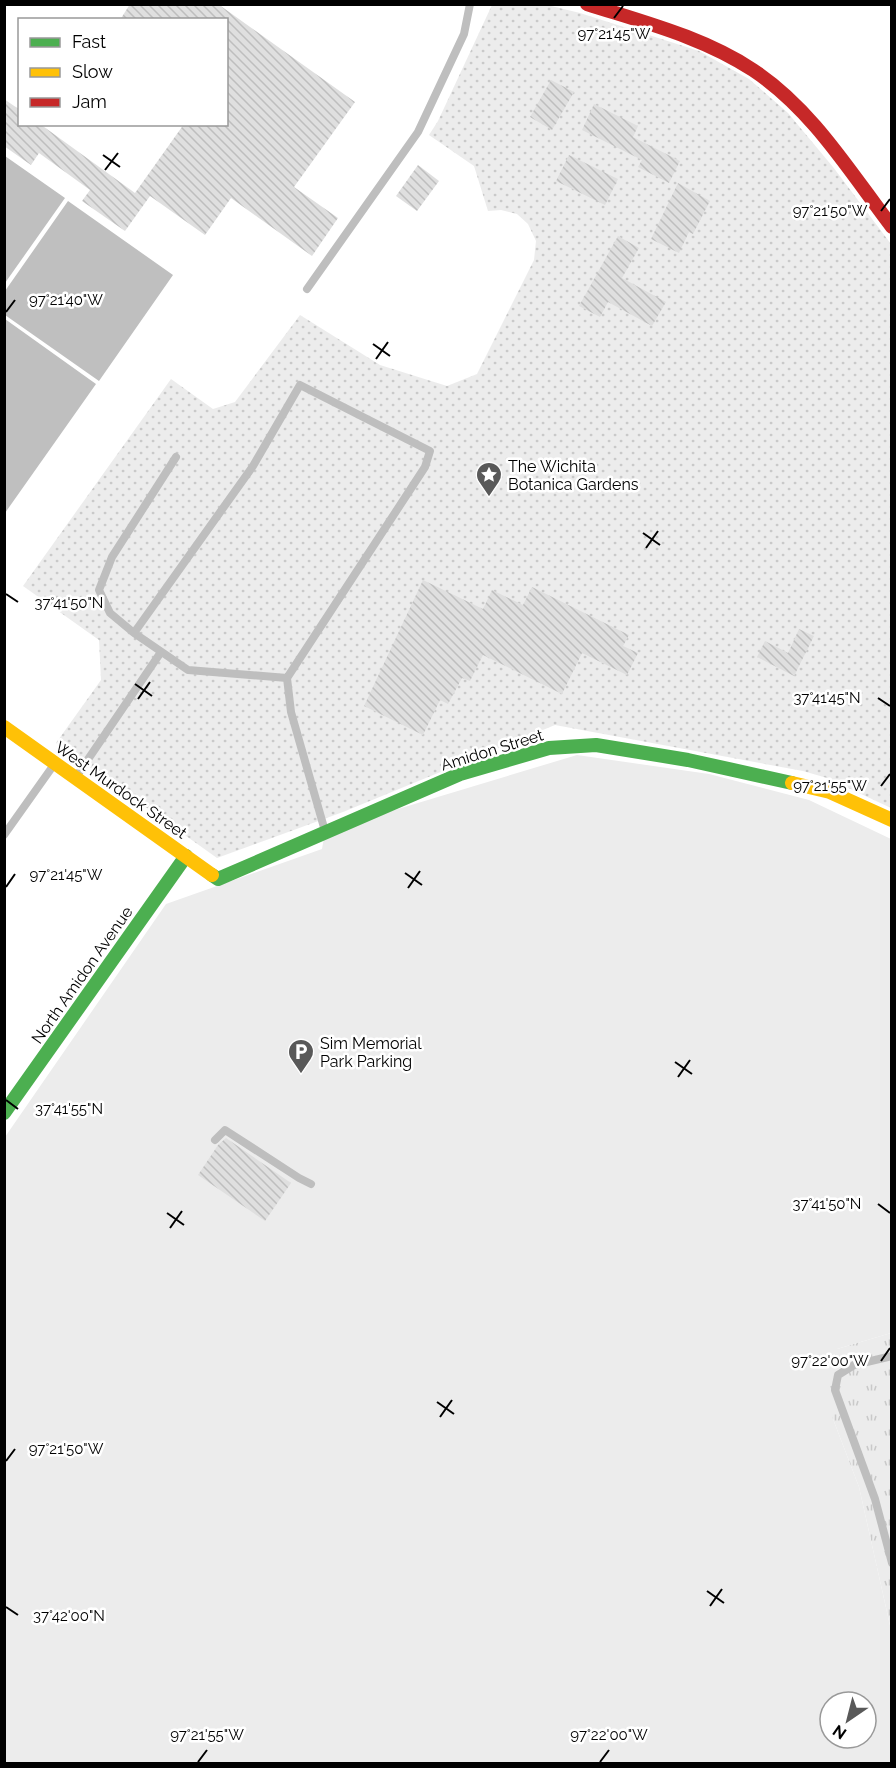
<svg xmlns="http://www.w3.org/2000/svg" width="896" height="1768" font-family="Raleway,sans-serif">
  <style>
    .grass { fill: #ececec; fill-rule: evenodd }
    .park { fill: url(#park-tufts) }
    .garden { fill: url(#garden-dots) }
    .water { fill: #bfbfbf }
    .building { fill: url(#building-back-hatch) }
    .lines { fill: none; stroke-linecap: round; stroke-linejoin: round }
    .lane { stroke: #bebebe; stroke-width: 8 }
    .fast { stroke: #4caf50; stroke-width: 14 }
    .slow { stroke: #ffc107; stroke-width: 14 }
    .jam { stroke: #c62828; stroke-width: 14 }
    .ticks { fill: none; stroke: #000; stroke-width: 2 }
    .labels { text-anchor: middle; dominant-baseline: central; stroke-width: 5; stroke-linejoin: round; paint-order: stroke }
    .poi-label { font-size: 16px; fill: #000; stroke: #fff; text-anchor: start }
    .street-label { font-size: 16px; fill: #000; stroke: #fff }
    .ticks-label { font-size: 15px; text-anchor: middle; fill: #000; stroke: #fff; stroke-width: 5; stroke-linejoin: round; paint-order: stroke }
  </style>
  <defs>
    <pattern id="park-tufts" width="24" height="20" patternUnits="userSpaceOnUse" patternTransform="scale(1.5)"><rect width="24" height="20" fill="#ececec"/><path d="M3 7l-1-3M5 7V3M7 7l1-3M15 17l-1-3M17 17v-4M19 17l1-3" fill="none" stroke="#c9c9c9"/></pattern>
    <pattern id="garden-dots" width="8" height="8" patternUnits="userSpaceOnUse" patternTransform="scale(1.5)"><rect width="8" height="8" fill="#ececec"/><path d="M2 2h.1M6 6h.1" fill="none" stroke="#c9c9c9" stroke-width="1.8" stroke-linecap="round"/></pattern>
    <pattern id="building-back-hatch" width="6" height="6" patternUnits="userSpaceOnUse" patternTransform="scale(1.5)"><rect width="6" height="6" fill="#dfdfdf"/><path d="M-1 5l2 2M0 0l6 6M5-1l2 2" fill="none" stroke="#bebebe"/></pattern>
  </defs>
  <rect width="100%" height="100%" fill="#fff"/>
  <path class="grass" d="M 577,755 L 709,774 L 809,800 L 891,839 L 891,1333 L 837,1349 L 833,1419 L 859,1487 L 891,1630 L 891,1763 L 5,1763 L 5,1137 L 166,904 L 322,849 L 325,831 ZM 830,1702 L 866,1702 L 866,1738 L 830,1738 Z"/>
  <path class="park" d="M 891,1333 L 891,1630 L 859,1487 L 833,1419 L 823,1386 L 837,1349 Z"/>
  <path class="garden" d="M 492,5 L 547,5 L 580,13 L 699,51 L 749,79 L 788,113 L 833,167 L 891,244 L 891,808 L 827,778 L 803,771 L 555,725 L 343,812 L 217,858 L 56,743 L 101,680 L 99,640 L 23,586 L 171,379 L 213,409 L 235,402 L 300,315 L 380,365 L 447,386 L 477,374 L 534,260 L 536,241 L 528,224 L 517,214 L 501,210 L 488,211 L 474,166 L 429,135 L 438,121 Z"/>
  <path class="water" d="M 5,156 L 65,198 L 5,283 Z
    M 68,201 L 173,275 L 99,381 L 5,315 L 5,291 Z
    M 5,319 L 96,384 L 5,513 Z"/>
  <path class="building" d="M 130,4 L 218,4 L 355,102 L 294,187 L 338,218 L 312,256 L 231,198 L 205,235 L 150,196 L 125,231 L 82,201 L 90,190 L 39,153 L 31,165 L 4,146 L 4,99 L 20,110 L 20,124 L 40,124 L 135,193 L 184,124 L 226,124 L 226,20 L 120,20 Z
    M 551,80 L 574,92 L 552,130 L 530,117 Z
    M 594,104 L 638,126 L 633,137 L 680,161 L 669,183 L 638,167 L 642,160 L 582,130 Z
    M 569,155 L 618,179 L 605,205 L 556,181 Z
    M 418,165 L 439,181 L 417,211 L 396,196 Z
    M 678,183 L 710,201 L 693,234 L 689,232 L 679,253 L 651,239 Z
    M 618,236 L 639,248 L 622,278 L 666,302 L 652,326 L 608,302 L 600,317 L 579,306 Z
    M 423,580 L 483,609 L 492,590 L 523,605 L 532,587 L 629,635 L 623,646 L 638,653 L 627,675 L 582,653 L 562,694 L 483,655 L 470,681 L 462,678 L 448,704 L 440,700 L 423,735 L 364,706 Z
    M 799,629 L 814,636 L 794,676 L 757,657 L 765,641 L 788,653 Z
    M 226,1138 L 291,1183 L 265,1221 L 198,1175 L 218,1145 Z"/>
  <g class="lines">
    <path class="lane" d="M 307,289 L 418,132 L 464,34 L 470,4
      M 134,633 L 110,613 L 99,590 L 112,557 L 176,457
      M 287,678 L 188,670 L 134,633 L 253,466 L 300,385 L 430,451 L 425,467 L 287,678 L 291,712 L 325,831
      M 76,777 L 161,652
      M 4,835 L 53,766
      M 215,1140 L 225,1130 L 299,1178 L 311,1184
      M 892,1356 L 854,1365 L 838,1375 L 835,1390 L 875,1499 L 892,1563"/>
    <path class="fast" d="M 212,875 L 218,879 L 460,774 L 549,748 L 596,745 L 688,760 L 792,783
      M 4,1113 L 186,856"/>
    <path class="slow" d="M 4,727 L 212,875
      M 792,783 L 830,792 L 892,820"/>
    <path class="jam" d="M 587,4 C 643,22 703,37 753,70 C 812,109 850,172 892,227"/>
  </g>
  <path class="ticks" d="M 614,18 L 623,6M 103,155 L 120,167M 105,170 L 118,153M 881,211 L 890,199M 6,312 L 15,300M 373,344 L 390,356M 376,359 L 388,342M 643,533 L 660,545M 646,548 L 658,531M 6,594 L 18,602M 135,684 L 152,696M 878,698 L 890,706M 138,699 L 150,682M 881,786 L 890,774M 405,873 L 422,885M 6,887 L 15,874M 408,888 L 420,871M 675,1062 L 692,1074M 678,1077 L 690,1060M 6,1100 L 18,1109M 878,1204 L 890,1213M 167,1213 L 184,1225M 170,1228 L 182,1211M 881,1361 L 890,1348M 437,1402 L 454,1414M 440,1417 L 452,1400M 6,1461 L 15,1449M 707,1591 L 724,1603M 710,1606 L 722,1589M 6,1607 L 18,1615M 198,1762 L 207,1750M 600,1762 L 609,1750"/>
  <defs>
    <symbol id="sight-pin" viewBox="-11 -11 22 30"><path d="M0 17L-7.5 6A9.5 9.5 0 1 1 7.5 6Z" fill="#595959" stroke="#fff"/><path d="M0-6L1.8-2.2L6-1.7L2.9 1.2L3.7 5.4L0 3.3L-3.7 5.4L-2.9 1.2L-6-1.7L-1.8-2.2Z" fill="#fff"/></symbol>
    <symbol id="parking-pin" viewBox="-11 -11 22 30"><path d="M0 17L-7.5 6A9.5 9.5 0 1 1 7.5 6Z" fill="#595959" stroke="#fff"/><path d="M-3.5-5.5H1a3.5 3.5 0 0 1 0 7H-1V5.5H-3.5ZM-1-3.4V-.6H.8a1.4 1.4 0 0 0 0-2.8Z" fill="#fff"/></symbol>
  </defs>
  <g fill-rule="evenodd">
    <use href="#sight-pin" x="474" y="460" width="30" height="40"/>
    <use href="#parking-pin" x="286" y="1037" width="30" height="40"/>
  </g>
  <g class="labels">
    <g class="poi-label">
      <text x="508" y="466">The Wichita<tspan x="508" dy="18">Botanica Gardens</tspan></text>
      <text x="320" y="1043">Sim Memorial<tspan x="320" dy="18">Park Parking</tspan></text>
    </g>
    <g class="street-label">
      <text transform="translate(492 750) rotate(-17)">Amidon Street</text>
      <text transform="translate(121 790) rotate(35)">West Murdock Street</text>
      <text transform="translate(82 975) rotate(-55)">North Amidon Avenue</text>
    </g>
  </g>
  <g class="ticks-label">
    <text x="614" y="39">97°21'45"W</text>
    <text x="830" y="216">97°21'50"W</text>
    <text x="66" y="305">97°21'40"W</text>
    <text x="69" y="608">37°41'50"N</text>
    <text x="827" y="703">37°41'45"N</text>
    <text x="830" y="791">97°21'55"W</text>
    <text x="66" y="880">97°21'45"W</text>
    <text x="69" y="1114">37°41'55"N</text>
    <text x="827" y="1209">37°41'50"N</text>
    <text x="830" y="1366">97°22'00"W</text>
    <text x="66" y="1454">97°21'50"W</text>
    <text x="69" y="1621">37°42'00"N</text>
    <text x="207" y="1740">97°21'55"W</text>
    <text x="609" y="1740">97°22'00"W</text>
  </g>
  <rect width="896" height="1768" fill="none" stroke="#000000" stroke-width="12"/>
  <rect x="18" y="18" width="210" height="108" fill="#ffffff" stroke="#999999" stroke-width="1.5"/>
  <rect x="30" y="38" width="30" height="9" fill="#4caf50" stroke="#999999" stroke-width="1.5"/>
  <text x="72" y="48" font-size="18" fill="#000000">Fast</text>
  <rect x="30" y="68" width="30" height="9" fill="#ffc107" stroke="#999999" stroke-width="1.5"/>
  <text x="72" y="78" font-size="18" fill="#000000">Slow</text>
  <rect x="30" y="98" width="30" height="9" fill="#c62828" stroke="#999999" stroke-width="1.5"/>
  <text x="72" y="108" font-size="18" fill="#000000">Jam</text>
  <g transform="translate(848 1720) rotate(215)"><circle r="28" fill="#ffffff" stroke="#999999" stroke-width="1.5"/>
  <path d="M0-4.5L10 22L0 15L-10 22Z" fill="#595959"/>
  <text y="-9" font-size="16" font-weight="bold" text-anchor="middle" fill="#000000">N</text>
  </g>
</svg>
